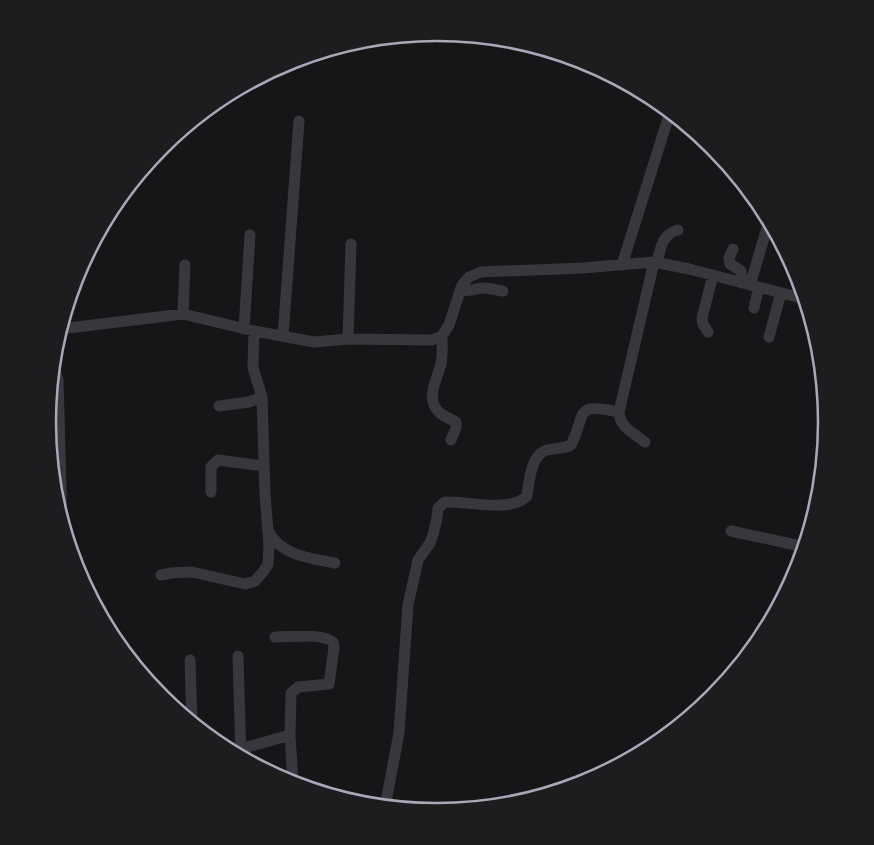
<svg xmlns="http://www.w3.org/2000/svg" width="874" height="845" font-family="'Work Sans',sans-serif">
  <style>
    .lines { fill: none; stroke-linecap: round; stroke-linejoin: round }
    .minor { stroke: #37373e; stroke-width: 11 }
    .rim { fill: none; stroke: #a7a9b9; stroke-width: 2.5 }
  </style>
  <rect width="100%" height="100%" fill="#161618"/>
  <g class="lines">
    <path class="minor" d="M 733,249 L 729,258 L 730,264 L 741,271 L 742,283
      M 657,263 C 661,248 661,235 678,230
      M 622,265 L 670,112
      M 750,285 L 769,221
      M 460,290 C 470,292 473,289 482,288 C 489,288 496,290 503,291
      M 754,308 L 759,287
      M 183,314 L 185,265
      M 60,329 L 183,314 L 254,331 L 314,342 L 348,339 L 432,340 L 442,336 L 449,325 L 462,285 L 469,277 L 481,272 L 583,268 L 654,262 L 689,269 L 805,299
      M 244,329 L 250,235
      M 708,332 L 703,324 L 702,318 L 713,275
      M 283,336 L 299,121
      M 442,336 C 442,345 443,354 441,364 C 437,379 425,399 439,412 C 443,416 451,419 456,422 L 456,428 L 451,440
      M 769,337 L 781,293
      M 348,339 L 351,244
      M 53,366 L 55,370 L 58,380 L 62,524
      M 219,406 L 249,402 L 262,397
      M 645,442 C 635,434 619,427 619,412 L 654,262
      M 211,492 L 211,467 L 218,460 L 264,466
      M 268,531 C 282,556 309,558 335,563
      M 731,531 L 805,547
      M 161,575 L 171,573 L 192,572 L 245,584 L 255,581 L 263,572 L 268,564 L 269,546 L 265,494 L 262,397 L 253,368 L 254,331
      M 275,637 C 291,637 322,633 333,642 L 334,648 L 329,684 L 298,687 L 291,693 L 290,735 L 293,784
      M 238,656 L 241,758
      M 190,660 L 192,723
      M 230,752 L 290,735
      M 385,807 L 399,733 L 408,605 L 418,560 L 430,543 L 433,535 L 437,518 L 438,508 L 445,502 C 466,501 512,513 527,496 C 529,482 531,454 547,450 C 556,448 563,449 571,445 C 587,413 573,402 619,412"/>
  </g>
  <path d="M0 0H874V845H0ZM56 422a381 381 0 1 1 762 0a381 381 0 1 1-762 0Z" fill="#1d1d20" fill-rule="evenodd"/>
  <path class="rim" d="M56 422a381 381 0 1 1 762 0a381 381 0 1 1-762 0Z"/>
</svg>
